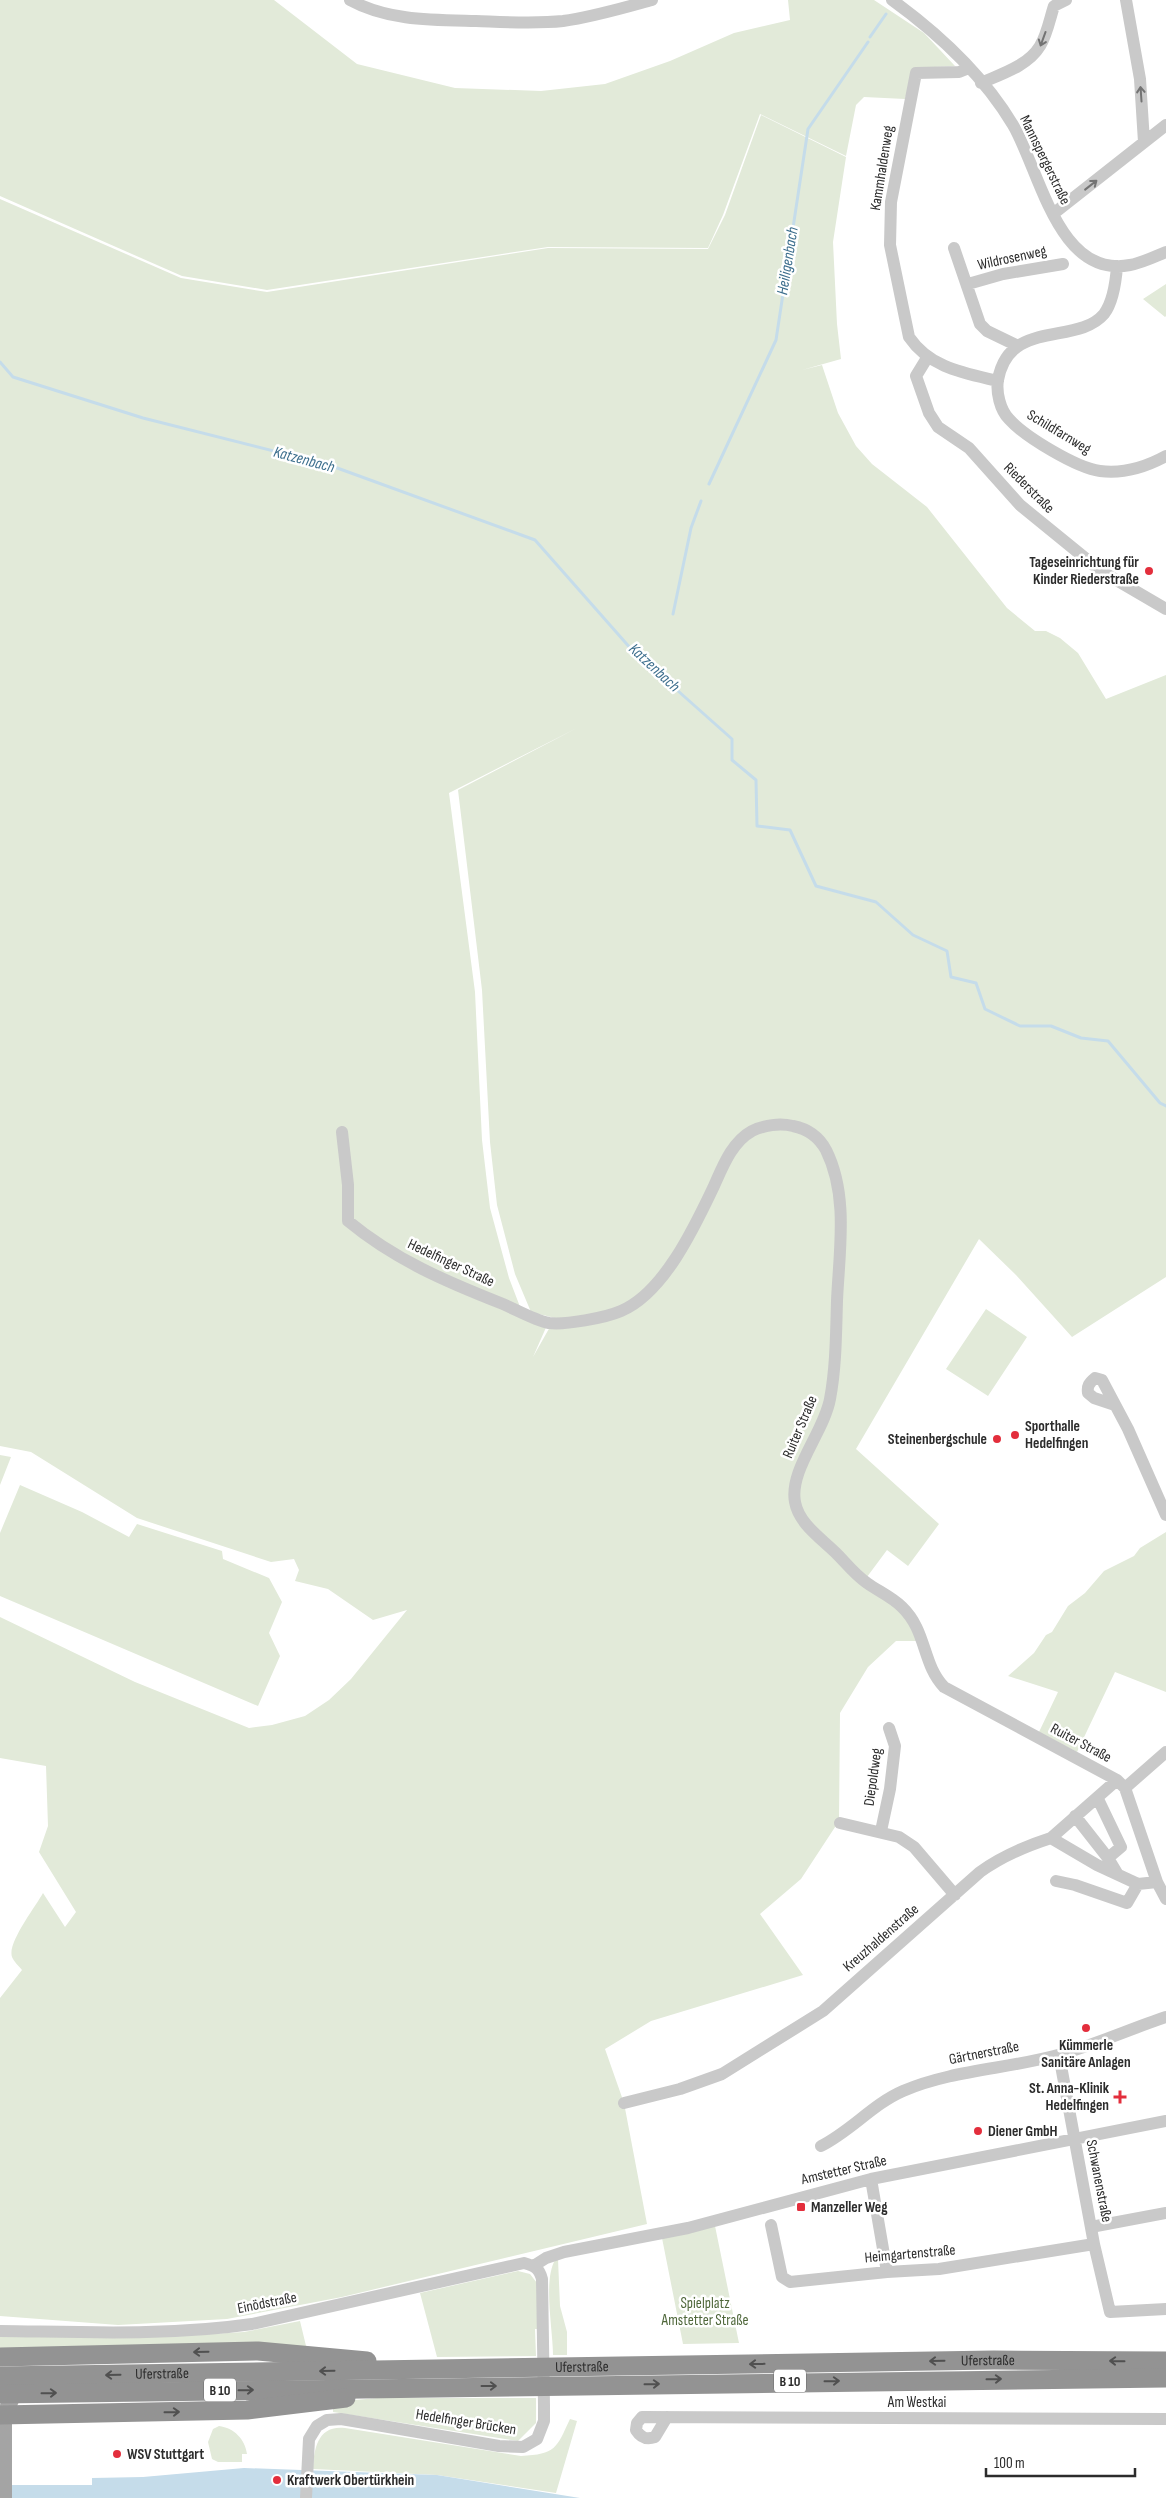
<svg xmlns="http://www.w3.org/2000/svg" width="1166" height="2498" font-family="'Sofia Sans Condensed',sans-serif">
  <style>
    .green { fill: #e2ead9; fill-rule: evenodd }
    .water { fill: #c5dcea }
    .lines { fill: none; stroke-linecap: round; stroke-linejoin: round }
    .stream { stroke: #c5dcea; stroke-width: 3 }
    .minor { stroke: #c9c9c9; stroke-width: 12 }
    .major { stroke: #a4a4a4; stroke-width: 16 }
    .highway { stroke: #939393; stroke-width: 19 }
    .oneway { stroke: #737373 }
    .oneway2 { stroke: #505050 }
    .poi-dot { fill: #e32e3c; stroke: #fff; stroke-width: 2 }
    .labels { text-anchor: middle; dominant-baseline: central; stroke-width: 5; stroke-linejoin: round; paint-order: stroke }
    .shield { fill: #fff; stroke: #6b6b6b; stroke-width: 1 }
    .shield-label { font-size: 14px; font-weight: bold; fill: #2c2c2c }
    .street-label { font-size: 15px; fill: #2c2c2c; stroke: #fff }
    .poi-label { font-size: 15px; font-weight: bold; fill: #2c2c2c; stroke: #fff; text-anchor: start }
    .park-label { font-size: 15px; fill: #4f673a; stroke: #fff }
    .water-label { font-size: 16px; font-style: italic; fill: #3c6e8d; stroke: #fff }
  </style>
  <rect width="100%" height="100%" fill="#fff"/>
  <path class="green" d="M 0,0 L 274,0 L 357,64 L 455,88 L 541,91 L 605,84 L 670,61 L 734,33 L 790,20 L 788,0 L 874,0 L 924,33 L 955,66 L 914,68 L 905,99 L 864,97 L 856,105 L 846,156 L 760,114 L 723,215 L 708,248 L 548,247 L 267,290 L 182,276 L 0,196 Z
    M 761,115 L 846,157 L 833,242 L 837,324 L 841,359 L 802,370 L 822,365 L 838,413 L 856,446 L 872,464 L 927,507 L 1007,608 L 1035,631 L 1046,631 L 1060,638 L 1078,653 L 1106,699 L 1166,675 L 1166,1277 L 1072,1337 L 1016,1275 L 979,1239 L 856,1449 L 939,1524 L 908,1566 L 887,1550 L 864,1581 L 901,1605 L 924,1641 L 896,1641 L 868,1667 L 840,1713 L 839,1821 L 801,1879 L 760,1914 L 803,1975 L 651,2021 L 605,2049 L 624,2103 L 647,2224 L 342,2297 L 227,2319 L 118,2325 L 0,2316 L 0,1998 L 22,1970 C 19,1966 14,1962 12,1957 C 7,1943 36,1906 43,1893 L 65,1927 L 76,1912 L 39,1852 L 48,1826 L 46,1766 L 0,1758 L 0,1617 L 135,1682 L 249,1728 L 272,1725 L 305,1716 L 329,1700 L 351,1679 L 407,1610 L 373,1620 L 328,1589 L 295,1581 L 299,1570 L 294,1559 L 271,1562 L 137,1518 L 31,1452 L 0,1446 L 0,199 L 181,278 L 267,292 L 548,248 L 708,249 L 725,215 ZM 577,728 L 458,790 L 482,990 L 490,1142 L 497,1205 L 515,1274 L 531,1312 L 555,1318 L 533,1357 L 548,1323 L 522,1312 L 509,1278 L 490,1208 L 482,1140 L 475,992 L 449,793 Z
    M 1166,284 L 1166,316 L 1165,317 L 1143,299 Z
    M 986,1309 L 1027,1337 L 988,1396 L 946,1369 Z
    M 0,1455 L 11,1457 L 0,1485 Z
    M 20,1485 L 82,1512 L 129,1537 L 137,1524 L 222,1551 L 223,1559 L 269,1578 L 282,1602 L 269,1633 L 280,1656 L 258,1706 L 0,1596 L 0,1533 Z
    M 1166,1532 L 1166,1692 L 1115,1672 L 1077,1752 L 1039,1732 L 1058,1692 L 1008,1676 L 1034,1653 L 1046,1635 L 1052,1632 L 1068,1606 L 1085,1593 L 1104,1571 L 1134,1556 L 1140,1548 Z
    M 715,2226 L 739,2343 L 683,2344 L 662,2238 Z
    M 558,2259 L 560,2306 L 567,2332 L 567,2355 L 553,2355 C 553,2330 543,2281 555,2260 Z
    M 518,2271 L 530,2274 L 537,2283 L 539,2329 L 535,2329 L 536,2356 L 437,2357 L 420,2293 Z
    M 300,2321 L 307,2350 L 0,2350 L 0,2337 L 195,2335 L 244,2332 Z
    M 377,2398 L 536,2398 L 536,2423 L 518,2441 L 333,2412 L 333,2402 Z
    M 570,2419 L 577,2421 L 556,2493 L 437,2475 L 313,2469 C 314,2448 318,2425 345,2428 L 521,2456 C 556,2454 556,2449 570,2419 Z
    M 219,2426 C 234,2428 245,2439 247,2454 L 242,2454 L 242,2462 L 218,2462 L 212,2459 L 208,2442 L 213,2429 Z"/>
  <path class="water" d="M 244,2468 L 437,2475 L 580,2498 L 0,2498 L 11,2485 L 92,2485 L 92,2478 L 143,2477 Z"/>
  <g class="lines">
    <path class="stream" d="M 870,37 L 886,14
      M 0,362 L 13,377 L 143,418 L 329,465 L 535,540 L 632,650 L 732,739 L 732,760 L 756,780 L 757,826 L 790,830 L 816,886 L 876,902 L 913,935 L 947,951 L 951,977 L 976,983 L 985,1009 L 1020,1026 L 1051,1026 L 1081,1038 L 1108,1041 L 1160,1103 L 1166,1106
      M 709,484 L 776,340 L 808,129 L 868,42
      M 673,614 L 691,528 L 701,501"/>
    <path class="minor" d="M 350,0 C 388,21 433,20 476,21 C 504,22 534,24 563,21 C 593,17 623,8 652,0
      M 892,0 C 939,34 983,75 1013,125 C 1040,171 1058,279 1130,265 C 1142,263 1154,257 1166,252
      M 1126,0 L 1140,79 L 1144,142
      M 969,68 L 959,72 L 916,73 L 891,202 L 890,245 L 909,337 C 930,368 964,373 998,381
      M 981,83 C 1001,74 1028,66 1040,46 C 1047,35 1050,18 1054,6 L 1066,0
      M 1053,214 L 1166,125
      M 954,248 L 980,324 L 987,331 L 1018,346
      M 1117,266 C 1116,280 1113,302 1104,314 C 1077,346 1009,318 998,380 C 996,392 1000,410 1009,419 C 1025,437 1077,468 1100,471 C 1123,474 1146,467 1166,456
      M 968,284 L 1003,274 L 1063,264
      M 927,358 L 916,376 L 929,413 L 938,427 L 969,448 L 1020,505 L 1101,571 L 1166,609
      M 342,1132 L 348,1185 L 348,1221 C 395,1260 447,1282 503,1304 C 517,1310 534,1320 549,1323 C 565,1325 605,1318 621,1311 C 664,1293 695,1226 714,1186 C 723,1166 732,1142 752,1131 C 764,1125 780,1123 793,1126 C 808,1129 819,1137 826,1150 C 849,1196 839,1252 837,1301 C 836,1334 836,1367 830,1399 C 824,1432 789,1470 795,1502 C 799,1524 821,1538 836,1553 C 846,1563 855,1575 867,1583 C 878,1591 892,1597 902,1607 C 927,1631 922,1664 944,1687 L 1117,1780 L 1125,1788 L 1157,1882 L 1166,1899
      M 1115,1405 L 1094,1398 L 1088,1393 C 1087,1386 1089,1383 1095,1378 L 1102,1380 L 1128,1429 L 1166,1515
      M 1125,1788 L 1166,1752
      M 1098,1799 L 1121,1847 L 1108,1858
      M 1075,1816 L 1108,1858 L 1117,1873
      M 840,1823 L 899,1837 L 914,1847 L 955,1895
      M 881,1831 L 890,1789 L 895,1746 L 889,1728
      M 1051,1838 L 1117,1780
      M 1056,1881 L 1075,1885 L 1127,1903 L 1138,1884
      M 1059,2055 L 1094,2244 L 1110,2312 L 1166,2309
      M 624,2103 L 680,2089 L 722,2074 L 823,2011 L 980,1872 C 1002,1856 1026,1846 1051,1838 L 1097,1865 L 1138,1884 L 1157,1882
      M 821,2146 C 851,2131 873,2104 903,2091 C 952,2070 1007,2069 1058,2055 C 1095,2045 1130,2029 1166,2017
      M 871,2179 L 887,2272
      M 771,2225 L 782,2277 L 790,2282 L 887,2272 L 939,2269 L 1094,2244
      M 1091,2227 L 1166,2213
      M 535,2265 L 546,2258 L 564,2252 L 688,2228 L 871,2179 L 1166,2121
      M 0,2331 C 84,2332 169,2336 252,2324 L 524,2263 C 535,2266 539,2268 542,2279 L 544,2405 L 544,2421 L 537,2439 L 523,2447 L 499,2446 L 371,2424 L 341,2419 L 327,2420 L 317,2426 L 309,2439 L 306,2498
      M 667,2417 L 655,2437 C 646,2440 641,2438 636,2430 L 637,2423 L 642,2417 L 1166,2419"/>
    <path class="major" d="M 4,2498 L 4,2415 L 11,2400 L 11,2382"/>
    <g class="highway">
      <path d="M 0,2357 L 258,2351 L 367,2361"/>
      <path id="s1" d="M 0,2376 L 994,2360 L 1166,2361"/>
      <path d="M 0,2394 L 1166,2378"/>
      <path d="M 0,2415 L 247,2410 L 346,2398"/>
    </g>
  </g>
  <defs><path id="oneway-shaft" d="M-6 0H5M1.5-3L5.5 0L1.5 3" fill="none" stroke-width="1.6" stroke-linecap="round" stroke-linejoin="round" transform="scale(1.25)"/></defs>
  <g class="oneway">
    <use href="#oneway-shaft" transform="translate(1043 39) rotate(110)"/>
    <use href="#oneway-shaft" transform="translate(1141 94) rotate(-94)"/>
    <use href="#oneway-shaft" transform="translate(1091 185) rotate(-38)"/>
  </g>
  <g class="oneway2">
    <use href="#oneway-shaft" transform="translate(201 2352) rotate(179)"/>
    <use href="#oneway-shaft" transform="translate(937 2361) rotate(179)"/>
    <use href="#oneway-shaft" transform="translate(1117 2361) rotate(-179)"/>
    <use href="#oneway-shaft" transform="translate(757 2364) rotate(179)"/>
    <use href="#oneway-shaft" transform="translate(327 2371) rotate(179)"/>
    <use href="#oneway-shaft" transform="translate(113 2375) rotate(179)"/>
    <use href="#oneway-shaft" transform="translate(994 2379) rotate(-1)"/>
    <use href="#oneway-shaft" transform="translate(832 2381) rotate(-1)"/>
    <use href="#oneway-shaft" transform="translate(652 2384) rotate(-1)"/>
    <use href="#oneway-shaft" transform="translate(489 2386)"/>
    <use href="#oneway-shaft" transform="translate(246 2390) rotate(-1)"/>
    <use href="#oneway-shaft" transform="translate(49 2393) rotate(-1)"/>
    <use href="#oneway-shaft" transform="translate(172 2412) rotate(-1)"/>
  </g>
  <g class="poi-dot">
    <circle cx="1149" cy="571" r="5"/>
    <circle cx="1015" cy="1435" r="5"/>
    <circle cx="997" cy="1439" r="5"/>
    <circle cx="1086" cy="2028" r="5"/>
    <path d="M1117.5 2089.5h5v5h5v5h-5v5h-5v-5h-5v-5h5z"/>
    <circle cx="978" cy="2131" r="5"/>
    <rect x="796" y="2202" width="10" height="10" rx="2.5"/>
    <circle cx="117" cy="2454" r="5"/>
    <circle cx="277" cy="2480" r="5"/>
  </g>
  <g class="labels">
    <g class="shield">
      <rect x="774" y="2369.5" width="32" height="23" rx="4"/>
      <rect x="204" y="2378.5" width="32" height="23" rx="4"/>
    </g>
    <g class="shield-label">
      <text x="790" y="2381">B 10</text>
      <text x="220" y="2390">B 10</text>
    </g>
    <g class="street-label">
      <text transform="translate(1045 160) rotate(64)">Mannspergerstraße</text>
      <text transform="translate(882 168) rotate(-81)">Kammhaldenweg</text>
      <text transform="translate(1012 258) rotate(-12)">Wildrosenweg</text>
      <text transform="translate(1059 432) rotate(31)">Schildfarnweg</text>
      <text transform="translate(1029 488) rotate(45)">Riederstraße</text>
      <text transform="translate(451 1263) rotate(25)">Hedelfinger Straße</text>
      <text transform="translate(800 1427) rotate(-67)">Ruiter Straße</text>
      <text transform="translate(1081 1743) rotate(28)">Ruiter Straße</text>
      <text transform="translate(873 1777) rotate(-82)">Diepoldweg</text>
      <text transform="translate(881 1938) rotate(-41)">Kreuzhaldenstraße</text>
      <text transform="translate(984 2053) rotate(-11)">Gärtnerstraße</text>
      <text transform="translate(844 2170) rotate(-13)">Amstetter Straße</text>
      <text transform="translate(1099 2181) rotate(79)">Schwanenstraße</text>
      <text transform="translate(910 2254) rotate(-5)">Heimgartenstraße</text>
      <text transform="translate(267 2303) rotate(-11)">Einödstraße</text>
      <text stroke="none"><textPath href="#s1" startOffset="988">Uferstraße</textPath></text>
      <text stroke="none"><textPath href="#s1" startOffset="582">Uferstraße</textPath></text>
      <text stroke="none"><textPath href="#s1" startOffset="162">Uferstraße</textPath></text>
      <text x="917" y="2402">Am Westkai</text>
      <text transform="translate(466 2422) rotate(9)">Hedelfinger Brücken</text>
    </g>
    <g class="poi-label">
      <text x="1139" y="562" text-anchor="end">Tageseinrichtung für<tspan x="1139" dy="17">Kinder Riederstraße</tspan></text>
      <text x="1025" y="1426">Sporthalle<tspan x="1025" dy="17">Hedelfingen</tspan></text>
      <text x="987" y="1439" text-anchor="end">Steinenbergschule</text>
      <text x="1086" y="2045" text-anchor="middle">Kümmerle<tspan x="1086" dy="17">Sanitäre Anlagen</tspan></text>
      <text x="1109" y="2088" text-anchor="end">St. Anna-Klinik<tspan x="1109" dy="17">Hedelfingen</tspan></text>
      <text x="988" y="2131">Diener GmbH</text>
      <text x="811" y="2207">Manzeller Weg</text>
      <text x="127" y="2454">WSV Stuttgart</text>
      <text x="287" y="2480">Kraftwerk Obertürkhein</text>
    </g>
    <g class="park-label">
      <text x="705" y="2303">Spielplatz<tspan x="705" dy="17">Amstetter Straße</tspan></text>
    </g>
    <g class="water-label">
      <text transform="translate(788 261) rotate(-81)">Heiligenbach</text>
      <text transform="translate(304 460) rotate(15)">Katzenbach</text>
      <text transform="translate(654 668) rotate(43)">Katzenbach</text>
    </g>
  </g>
  <path d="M986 2468v8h149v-8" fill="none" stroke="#2c2c2c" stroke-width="2.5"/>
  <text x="994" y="2468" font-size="15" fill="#2c2c2c" stroke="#ffffff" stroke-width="4" paint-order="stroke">100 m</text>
</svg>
